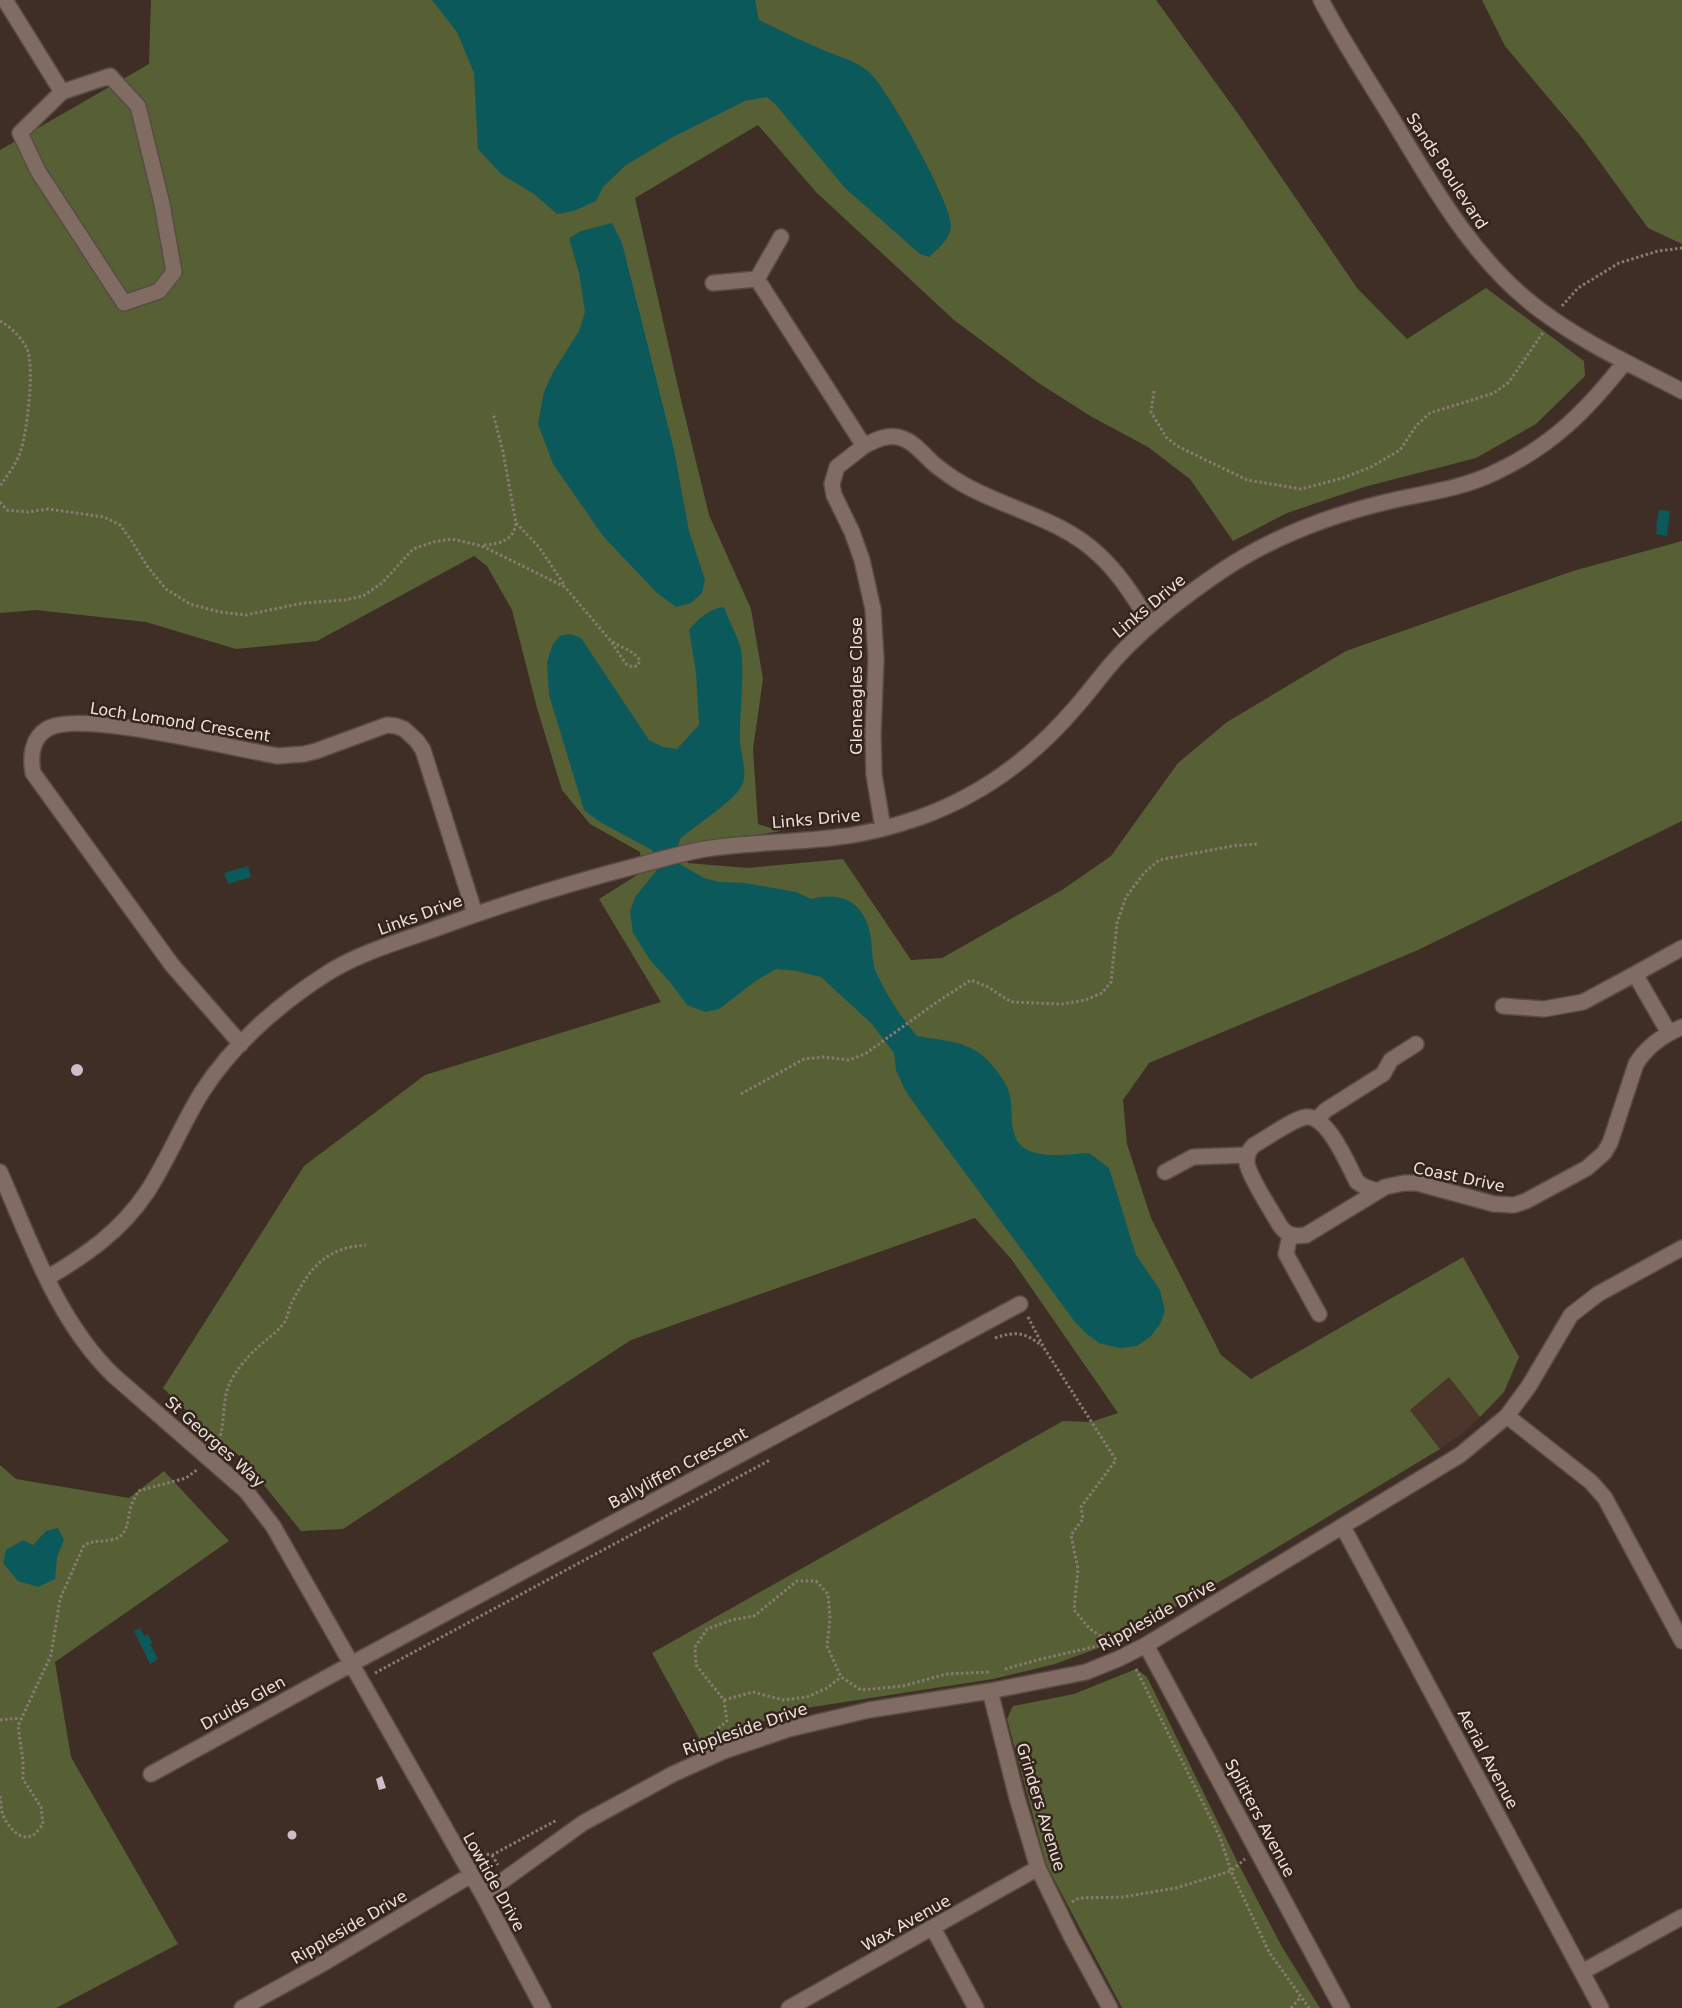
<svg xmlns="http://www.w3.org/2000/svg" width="1682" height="2008" font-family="'DejaVu Sans',sans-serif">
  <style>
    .built { fill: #4c352b }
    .green { fill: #575f34 }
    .water { fill: #0c595b }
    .building { fill: #d1bdca }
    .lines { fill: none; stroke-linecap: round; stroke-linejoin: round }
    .minor-casing { stroke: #594b45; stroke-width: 18 }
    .path { stroke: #897a73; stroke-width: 3; stroke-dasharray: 2.5 2.5; stroke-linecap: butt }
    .minor { stroke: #806c63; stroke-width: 15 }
    .labels { text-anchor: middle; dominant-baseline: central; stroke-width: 5; stroke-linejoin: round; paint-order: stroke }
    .street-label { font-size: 16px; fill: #eee2dd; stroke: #34241c }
  </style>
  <rect width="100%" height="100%" fill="#3f2e26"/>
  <path class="built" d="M 1449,1377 L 1480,1417 L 1463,1433 L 1440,1449 L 1410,1410 Z"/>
  <path class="green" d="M 151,0 L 1156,0 L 1239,115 L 1357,288 L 1407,339 L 1486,288 L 1584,361 L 1585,376 L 1536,424 L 1476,458 L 1364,487 L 1287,513 L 1233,541 L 1190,479 L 1148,447 L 1092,417 L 1037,382 L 954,320 L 816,192 L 758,125 L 635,198 L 682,404 L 709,515 L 751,609 L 763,679 L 753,749 L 758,824 L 780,831 L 683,848 L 688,863 L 747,868 L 843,859 L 911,960 L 942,958 L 1062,890 L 1111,856 L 1178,763 L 1227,722 L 1346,651 L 1573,571 L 1682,541 L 1682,821 L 1418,950 L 1149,1063 L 1123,1100 L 1127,1144 L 1151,1218 L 1221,1355 L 1251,1379 L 1463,1257 L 1519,1357 L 1504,1392 L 1480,1417 L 1449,1377 L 1410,1410 L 1440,1449 L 1233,1574 L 1112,1643 L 1055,1664 L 993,1679 L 800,1709 L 701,1742 L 652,1653 L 1063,1421 L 1091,1422 L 1118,1413 L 1012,1260 L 975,1218 L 631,1340 L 343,1529 L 301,1531 L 243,1459 L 199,1423 L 163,1388 L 304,1166 L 425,1075 L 661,1002 L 599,899 L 642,872 L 640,852 L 590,824 L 562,790 L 537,708 L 512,610 L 487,566 L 474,556 L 317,641 L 236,649 L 146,622 L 36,610 L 0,613 L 0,150 L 149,64 Z
    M 1482,0 L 1682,0 L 1682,244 L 1648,228 L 1583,139 L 1505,46 Z
    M 0,1465 L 16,1479 L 129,1498 L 164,1471 L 229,1541 L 55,1662 L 71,1757 L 178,1944 L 56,2008 L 0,2008 Z
    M 1136,1669 L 1147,1677 L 1239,1865 L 1282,1947 L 1320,2008 L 1122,2008 L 1046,1864 L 1007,1719 L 1013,1706 L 1074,1694 Z"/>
  <path class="water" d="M 432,0 L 755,0 L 759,20 C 780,30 800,40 821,49 C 837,56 857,61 869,72 C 887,87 953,206 951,226 C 950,239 938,249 929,257 L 920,254 L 845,188 L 776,105 L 767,97 L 745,101 L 671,138 L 626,165 L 603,187 L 596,201 L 574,211 L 557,214 L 534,194 L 501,174 L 478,149 L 474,73 L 457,32 Z
    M 612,223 L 622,243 L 674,450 L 689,531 L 705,580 L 702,593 L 691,603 L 676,607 L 657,593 L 603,536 L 553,464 L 538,424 L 544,392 L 552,374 L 579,331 L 585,312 L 579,273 L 569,238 L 581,231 Z
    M 1659,510 L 1670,511 L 1667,536 L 1656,534 L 1657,527 L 1656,527 Z
    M 724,607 C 728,620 739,638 741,650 C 745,680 739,711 740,741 C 741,755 747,770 743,783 C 738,799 694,826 680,839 L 678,847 L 681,865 L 704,878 L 719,882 L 745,883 L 796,892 L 811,899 C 844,891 865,903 871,938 C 872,949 872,962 876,972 C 887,996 900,1016 917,1036 C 938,1040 961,1040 979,1053 C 990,1060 1008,1083 1010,1096 C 1014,1118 1006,1146 1036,1153 C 1053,1157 1072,1154 1089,1153 L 1109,1168 L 1136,1255 L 1160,1290 L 1165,1311 L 1160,1324 L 1151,1336 L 1137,1346 L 1119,1348 L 1099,1343 L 1087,1334 L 1075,1322 L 921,1113 L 905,1090 L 896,1070 L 894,1053 L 872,1024 L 821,977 L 797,971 L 776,969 L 757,980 L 719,1009 L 706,1012 L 687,1005 L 670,982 L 650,960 L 633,933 L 630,912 L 635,897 L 657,870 L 652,850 L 600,822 L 584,810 L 549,695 L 547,662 L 553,644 L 560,636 L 570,634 L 581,638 L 649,740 L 663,747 L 677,749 L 699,725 L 696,672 L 689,630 C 699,618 709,609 724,607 Z
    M 248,866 L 251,877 L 228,884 L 224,873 Z
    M 58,1528 L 64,1540 L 57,1557 L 55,1579 L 38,1587 L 18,1581 L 3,1563 L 6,1550 L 23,1540 L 33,1545 L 46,1531 Z
    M 140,1628 L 144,1636 L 148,1634 L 152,1643 L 150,1644 L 158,1659 L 150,1664 L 134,1631 Z"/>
  <path class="building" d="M71 1070a6 6 0 1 1 12 0a6 6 0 1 1-12 0Z
    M 382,1776 L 386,1788 L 379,1790 L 376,1779 Z
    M287.5 1835a4.5 4.5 0 1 1 9 0a4.5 4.5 0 1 1-9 0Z"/>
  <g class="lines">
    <defs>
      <path id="minor" d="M 5,0 L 62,92
        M 1321,0 C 1342,40 1367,78 1391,117 C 1433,187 1474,261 1540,310 C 1584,343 1634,366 1682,391
        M 110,76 L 138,106 L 162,204 L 174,272 L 159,291 L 124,303 L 38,171 L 20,133 L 62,92 Z
        M 757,279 L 864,446 L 837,467 L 832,484 L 834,495 L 852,532 L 862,560 L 873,609 L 876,659 L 873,734 L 874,775 L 883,828
        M 713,283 L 757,279 L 781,237
        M 864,446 C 877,439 890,433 904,439 C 915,443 924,455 933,463 C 941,470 951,477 961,483 C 1005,509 1060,518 1098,554 C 1120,574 1135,599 1151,624
        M 1635,974 L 1682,948
        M 1503,1006 L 1544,1009 L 1583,1002 L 1635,974 L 1669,1033
        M 241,1044 L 172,965 L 33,773 C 30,756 32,738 47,729 C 81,709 233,749 278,756 L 304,754 L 316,751 L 387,725 L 396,726 L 404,729 L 417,741 L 423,750 L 475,914
        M 1317,1119 L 1326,1110 L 1383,1074 L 1391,1060 L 1416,1044
        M 0,1172 C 31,1243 57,1320 113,1375 L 246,1491 L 273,1526 L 483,1895 L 543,2008
        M 1165,1172 L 1193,1157 L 1247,1155
        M 1378,1191 L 1365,1187 L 1357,1182 C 1348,1165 1328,1115 1306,1117 C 1295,1118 1265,1139 1254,1145 C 1248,1151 1245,1158 1248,1167 C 1253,1183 1270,1208 1279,1224 C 1286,1235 1293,1237 1306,1235 L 1385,1187 L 1404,1183 L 1417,1183 L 1494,1204 L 1514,1205 L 1526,1201 L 1587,1168 L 1604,1153 L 1610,1143 L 1636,1064 C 1647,1046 1663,1035 1682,1027
        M 1290,1235 L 1286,1254 L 1319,1314
        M 47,1278 C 86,1255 121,1231 147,1192 C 168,1160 182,1124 202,1092 C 232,1045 279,1004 326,974 C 360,952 402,941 440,927 C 506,903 573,882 640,865 C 662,859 683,853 705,849 C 749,842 794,843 838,837 C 866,834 895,826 921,817 C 982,795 1033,757 1075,708 C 1092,689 1106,668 1124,650 C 1153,620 1186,595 1220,572 C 1270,538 1328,516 1386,502 C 1423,493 1462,489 1496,472 C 1553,445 1587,410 1625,362
        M 1507,1416 L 1591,1482 L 1605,1498 L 1682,1641
        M 1343,1527 L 1601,2008
        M 1146,1645 L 1342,2008
        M 990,1691 L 1017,1798 L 1038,1868 L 1071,1936 L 1110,2008
        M 151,1774 L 366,1656 L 1020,1304
        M 483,1895 L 583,1823 L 673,1774 L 724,1751 L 789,1729 L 869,1710 L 990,1691 L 1086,1672 L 1118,1659 L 1146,1645 L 1460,1455 L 1507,1416 L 1529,1386 L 1571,1315 L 1598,1294 L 1682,1248
        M 933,1928 L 976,2008
        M 1582,1972 L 1682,1917
        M 242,2008 L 322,1964 L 471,1875
        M 789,2008 L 1038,1868"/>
    </defs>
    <use href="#minor" class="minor-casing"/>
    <path class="path" d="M 1562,306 L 1578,288 L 1619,263 L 1658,251 L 1682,248
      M 0,321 C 10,326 22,338 27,349 C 35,366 27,434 20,453 C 16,464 7,476 0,486
      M 1154,391 L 1151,412 L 1166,437 L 1177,446 L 1247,480 L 1301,489 L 1343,478 L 1371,467 L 1400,450 L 1416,426 L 1430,413 L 1494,393 L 1509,382 L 1544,331
      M 0,502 L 7,510 L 28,512 L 48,509 L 104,517 L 120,525 L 131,540 L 147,566 L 166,589 L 190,604 L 220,612 L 246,615 L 303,603 L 345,600 L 363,596 L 382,583 L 413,549 L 433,542 L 452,539 L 482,546 L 565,587 L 610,640 L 626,664 L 632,667 L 637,666 L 640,661 C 633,649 620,648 610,640
      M 516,523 L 539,547 L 565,586
      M 484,545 C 500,544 514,540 516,523 L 503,452 L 493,413
      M 741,1094 L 804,1059 L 823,1057 L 849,1060 L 865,1054 L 937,1002 L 971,980 L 988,987 L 1011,1002 L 1062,1004 L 1086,1000 L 1102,993 L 1111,982 L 1117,923 L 1126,897 L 1144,873 L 1159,860 L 1232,846 L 1257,844
      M 1028,1317 L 1044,1348 L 1116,1460 L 1081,1507 L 1083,1519 L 1071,1535 L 1078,1569 L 1074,1610 L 1090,1629 L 1112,1643
      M 995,1338 C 1016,1331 1025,1332 1042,1346
      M 217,1445 C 226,1426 221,1405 229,1385 C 234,1373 246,1358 256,1349 C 265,1340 276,1334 284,1323 C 288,1317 289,1308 292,1302 C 310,1268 325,1248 366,1245
      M 1005,1669 L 1037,1660 L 1106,1644
      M 1136,1669 L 1220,1837 L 1231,1871 L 1269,1952 L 1309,2008
      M 375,1673 L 770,1460
      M 724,1700 L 753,1692 L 783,1700 L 807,1697 L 827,1688 L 841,1677
      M 0,1720 L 20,1718
      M 703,1741 L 727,1721 L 724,1700 L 696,1665 L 695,1647 L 707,1629 L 732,1620 L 754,1616 L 797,1581 L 816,1581 L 828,1594 L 830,1618 L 827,1646 L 841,1677 L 861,1690 L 903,1686 L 946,1674 L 990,1672
      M 0,1796 C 1,1802 1,1809 3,1815 C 8,1827 22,1845 36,1833 C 38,1831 41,1826 43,1824 L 41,1807 L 23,1779 L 23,1761 L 18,1726 L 51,1655 L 60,1599 L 84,1545 C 95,1540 100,1542 111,1540 C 129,1537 127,1520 131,1506 C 133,1501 136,1496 138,1491 L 186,1478 L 198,1469
      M 478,1851 L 479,1853 L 492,1855 L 557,1820
      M 492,1855 L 498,1865
      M 1072,1902 L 1079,1898 L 1123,1897 L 1176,1888 L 1231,1871 L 1245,1859
      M 1291,2008 L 1301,1997"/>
    <use href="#minor" class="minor"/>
  </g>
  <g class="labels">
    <g class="street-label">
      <text transform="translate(1447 171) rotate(57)">Sands Boulevard</text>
      <text transform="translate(1149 606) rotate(-40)">Links Drive</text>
      <text transform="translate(856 686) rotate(-90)">Gleneagles Close</text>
      <text transform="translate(180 722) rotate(9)">Loch Lomond Crescent</text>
      <text transform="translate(816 819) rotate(-5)">Links Drive</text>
      <text transform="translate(420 915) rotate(-20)">Links Drive</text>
      <text transform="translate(1459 1177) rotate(12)">Coast Drive</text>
      <text transform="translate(215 1442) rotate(42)">St Georges Way</text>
      <text transform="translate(678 1468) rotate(-28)">Ballyliffen Crescent</text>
      <text transform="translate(1157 1615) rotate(-29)">Rippleside Drive</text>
      <text transform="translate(243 1703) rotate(-29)">Druids Glen</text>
      <text transform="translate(745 1729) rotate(-19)">Rippleside Drive</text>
      <text transform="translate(1488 1759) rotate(62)">Aerial Avenue</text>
      <text transform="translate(1041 1807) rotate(73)">Grinders Avenue</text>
      <text transform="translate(1260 1818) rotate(62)">Splitters Avenue</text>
      <text transform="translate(494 1882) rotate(61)">Lowtide Drive</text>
      <text transform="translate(906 1923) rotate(-29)">Wax Avenue</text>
      <text transform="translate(349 1927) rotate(-30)">Rippleside Drive</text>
    </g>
  </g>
</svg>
